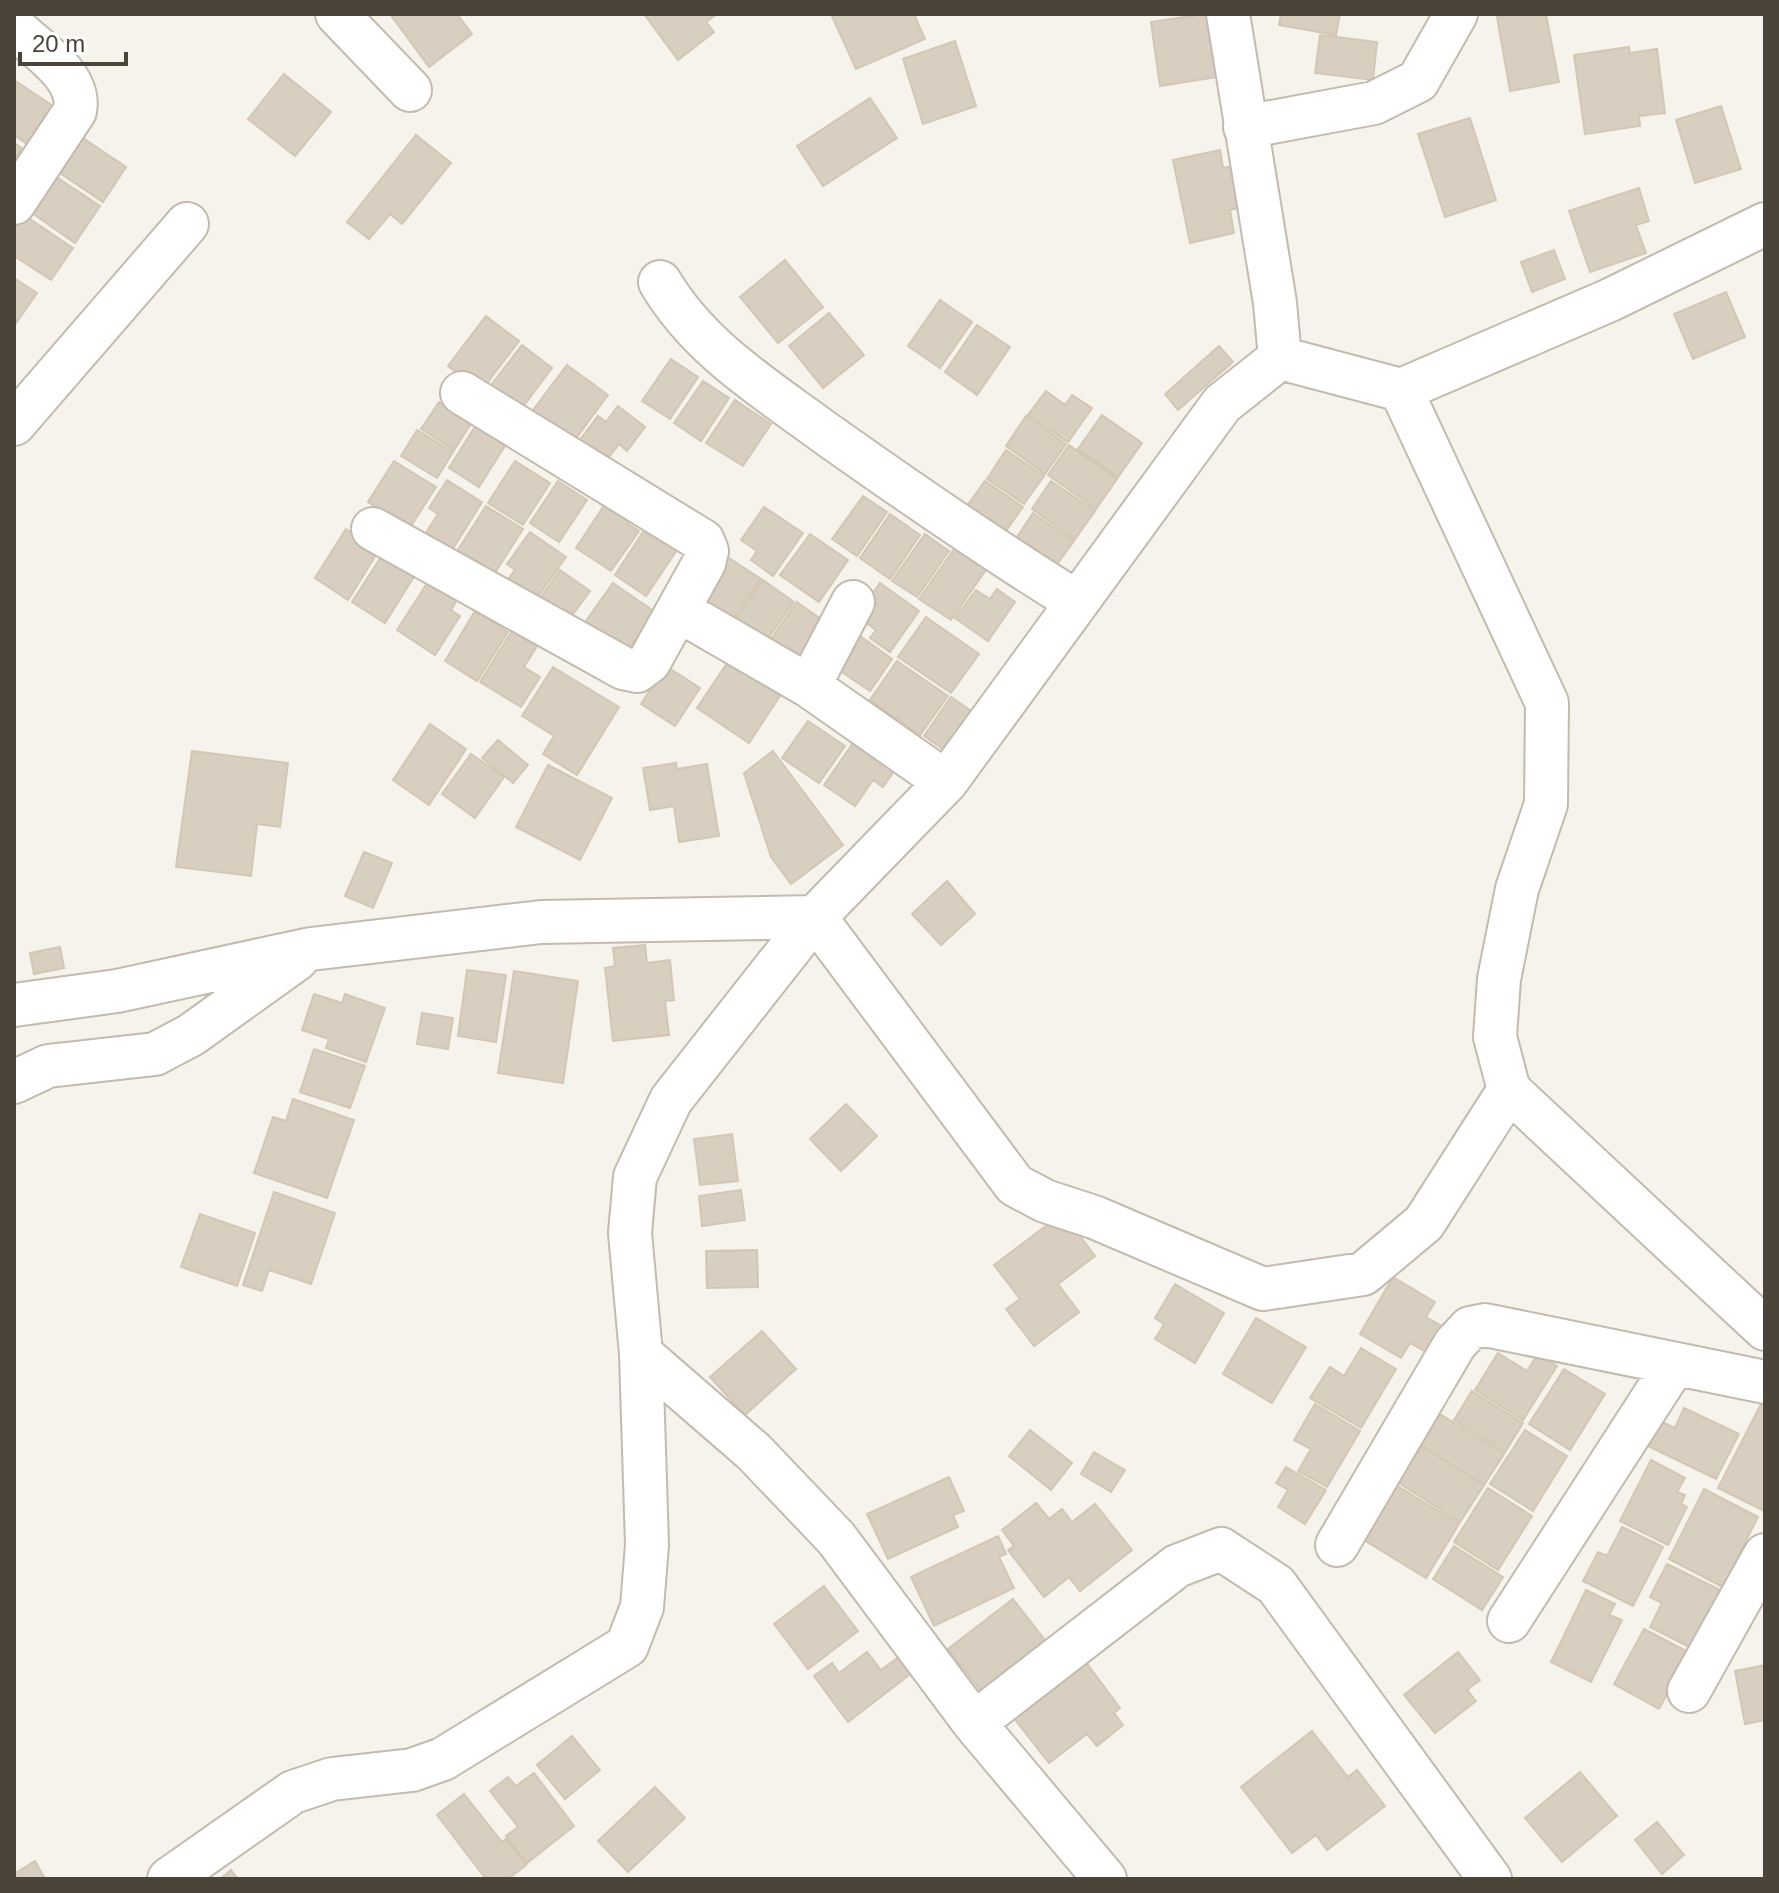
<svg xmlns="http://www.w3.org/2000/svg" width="1779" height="1893" font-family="Arial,sans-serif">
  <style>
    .building { fill: #d8cfc1; stroke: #d3c7b4; stroke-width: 2 }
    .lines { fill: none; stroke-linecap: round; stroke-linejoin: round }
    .minor-casing { stroke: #c2bbae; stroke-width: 46 }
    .minor { stroke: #fff; stroke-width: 42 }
  </style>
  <rect width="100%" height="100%" fill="#f6f3ec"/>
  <path class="building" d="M 390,14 L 457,14 L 472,34 L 429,67 Z
    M 644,14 L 717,14 L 706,22 L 714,32 L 678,60 Z
    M 831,14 L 914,14 L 925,39 L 856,69 Z
    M 1204,14 L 1222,14 L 1230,75 L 1160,86 L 1151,22 Z
    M 1281,14 L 1340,14 L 1336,35 L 1279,25 Z
    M 1514,14 L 1546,14 L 1559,82 L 1510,91 L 1497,17 Z
    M 1320,35 L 1377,42 L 1373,80 L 1315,73 Z
    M 955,41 L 976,106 L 923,124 L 903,59 Z
    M 1629,47 L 1630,53 L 1657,49 L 1665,113 L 1639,116 L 1640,126 L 1585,134 L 1574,55 Z
    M 284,74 L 331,112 L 295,156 L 248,119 Z
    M 14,80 L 56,108 L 30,146 L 14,135 Z
    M 870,98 L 897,138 L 823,186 L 797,146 Z
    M 1721,106 L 1741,169 L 1695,183 L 1676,120 Z
    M 1470,118 L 1496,200 L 1445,217 L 1418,134 Z
    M 74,132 L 126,167 L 103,202 L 51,167 Z
    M 416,135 L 451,163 L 402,224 L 390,214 L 369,239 L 347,222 Z
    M 14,143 L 22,148 L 14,160 Z
    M 1220,150 L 1223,168 L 1248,163 L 1256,204 L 1230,210 L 1234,233 L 1190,243 L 1173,160 Z
    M 49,172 L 100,206 L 75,243 L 25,208 Z
    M 1639,188 L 1649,221 L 1636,225 L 1646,253 L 1590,272 L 1569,211 Z
    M 24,215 L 73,248 L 51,280 L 14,256 L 14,229 Z
    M 1554,250 L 1565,279 L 1532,292 L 1521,262 Z
    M 785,260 L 823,307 L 778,343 L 740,297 Z
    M 14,278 L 37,293 L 14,326 Z
    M 1726,292 L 1745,337 L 1693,359 L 1674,314 Z
    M 940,300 L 972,322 L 940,368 L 908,346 Z
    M 829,313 L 864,355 L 823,388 L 789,346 Z
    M 486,316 L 519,341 L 481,391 L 448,366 Z
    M 977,325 L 1010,347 L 977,395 L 945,372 Z
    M 522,345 L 552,368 L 519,412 L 488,389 Z
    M 1219,346 L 1233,362 L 1178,410 L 1165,394 Z
    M 671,359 L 698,377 L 670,419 L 642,401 Z
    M 567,365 L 608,395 L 571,445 L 530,414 Z
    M 703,381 L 729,398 L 701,441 L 674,423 Z
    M 1046,391 L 1065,405 L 1072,395 L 1092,408 L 1068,442 L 1028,415 Z
    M 735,400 L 771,424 L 743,466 L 706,443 Z
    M 439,402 L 472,422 L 454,450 L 421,429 Z
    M 618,406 L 645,427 L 627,451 L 619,444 L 603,465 L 576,445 L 598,416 L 606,422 Z
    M 1102,415 L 1142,443 L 1118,477 L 1078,449 Z
    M 1026,416 L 1066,444 L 1045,474 L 1006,446 Z
    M 478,422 L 508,441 L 479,487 L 449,468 Z
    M 417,430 L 453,452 L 437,478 L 401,456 Z
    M 1069,445 L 1117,479 L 1096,509 L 1048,475 Z
    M 1006,450 L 1044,476 L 1024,504 L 987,479 Z
    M 394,461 L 436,487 L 409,529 L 368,502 Z
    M 515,461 L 550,483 L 523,525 L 488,503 Z
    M 447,480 L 482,502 L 451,552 L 424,536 L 438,514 L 429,508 Z
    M 558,481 L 587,500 L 559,542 L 530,523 Z
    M 985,481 L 1023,507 L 1000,539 L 962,513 Z
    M 1051,481 L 1095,511 L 1075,539 L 1032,509 Z
    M 863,496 L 887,512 L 857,556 L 832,539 Z
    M 609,498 L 633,514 L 627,523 L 639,531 L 611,571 L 576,548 Z
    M 486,506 L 523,529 L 491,579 L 454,556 Z
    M 764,507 L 803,533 L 773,576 L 751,560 L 757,551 L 741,540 Z
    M 1033,513 L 1074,541 L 1052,571 L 1013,543 Z
    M 890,514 L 920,535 L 890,579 L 860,558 Z
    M 346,529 L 379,550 L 348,600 L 315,578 Z
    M 645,529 L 677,550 L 646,596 L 615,575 Z
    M 530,532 L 566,557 L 532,605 L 504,585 L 515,570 L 507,564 Z
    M 810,534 L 848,560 L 819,602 L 780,575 Z
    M 925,534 L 949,551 L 917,597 L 892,581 Z
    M 957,545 L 988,567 L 951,620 L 919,599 Z
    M 720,552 L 761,579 L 730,623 L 690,594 Z
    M 383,554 L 415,575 L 385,623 L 352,602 Z
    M 560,570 L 590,591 L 568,621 L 539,600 Z
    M 433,574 L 462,592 L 451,610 L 460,616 L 435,655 L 397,630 Z
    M 763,580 L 794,602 L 759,651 L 728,630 Z
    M 613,583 L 655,612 L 624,657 L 581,628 Z
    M 880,583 L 919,611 L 890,652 L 870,638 L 876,630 L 857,616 Z
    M 997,589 L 1015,602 L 988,641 L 955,618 L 976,590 L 990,599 Z
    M 797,602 L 825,622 L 790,672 L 762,652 Z
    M 475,611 L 508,632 L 477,681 L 445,661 Z
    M 926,617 L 979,654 L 951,693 L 898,657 Z
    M 512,631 L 537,646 L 524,667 L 540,677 L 521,707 L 480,682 Z
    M 856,633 L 892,659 L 870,691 L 833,666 Z
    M 730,659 L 782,693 L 749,743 L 697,708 Z
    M 897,661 L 948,696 L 920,735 L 870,700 Z
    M 666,666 L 700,688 L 675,726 L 641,704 Z
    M 553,667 L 619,707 L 577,775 L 543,754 L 554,736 L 522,716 Z
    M 951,697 L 977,715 L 950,754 L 924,736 Z
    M 808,721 L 845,746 L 819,783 L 782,758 Z
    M 430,724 L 466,749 L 429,805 L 393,780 Z
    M 862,730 L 903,758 L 883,787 L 873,780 L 855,806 L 824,785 Z
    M 498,740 L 528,765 L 513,783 L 482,758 Z
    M 192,751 L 288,763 L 280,827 L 257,824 L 251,876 L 176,867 Z
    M 773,751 L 843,845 L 791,884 L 771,857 L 744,773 Z
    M 471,754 L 504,777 L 475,818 L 442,794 Z
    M 676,763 L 677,769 L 707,764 L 719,836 L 679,842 L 674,806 L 650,810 L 643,768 Z
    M 548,765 L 612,798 L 580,860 L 516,827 Z
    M 364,852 L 392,863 L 373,908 L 345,896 Z
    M 947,881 L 975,914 L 941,945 L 912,914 Z
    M 645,945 L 647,963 L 670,960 L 674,1000 L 665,1001 L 669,1035 L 613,1041 L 605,968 L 615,966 L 613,948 Z
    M 60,947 L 64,968 L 34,974 L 30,953 Z
    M 467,970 L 506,975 L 496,1042 L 458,1036 Z
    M 514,971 L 578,981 L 563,1083 L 498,1073 Z
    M 314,994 L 342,1003 L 345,994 L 385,1008 L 366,1062 L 326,1048 L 329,1039 L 302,1030 Z
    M 422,1013 L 453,1018 L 448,1049 L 417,1044 Z
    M 314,1049 L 365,1066 L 350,1108 L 300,1092 Z
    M 293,1099 L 354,1120 L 327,1198 L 254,1173 L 273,1117 L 286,1121 Z
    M 846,1104 L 877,1136 L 841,1171 L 810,1139 Z
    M 732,1134 L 738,1181 L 700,1185 L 694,1139 Z
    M 741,1190 L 745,1220 L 702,1226 L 699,1196 Z
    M 274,1192 L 335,1213 L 311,1284 L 269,1270 L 262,1291 L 243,1285 Z
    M 1063,1213 L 1095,1256 L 1058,1284 L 1079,1312 L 1034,1346 L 1006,1309 L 1020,1299 L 994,1265 Z
    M 200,1214 L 255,1233 L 237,1286 L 181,1267 Z
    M 757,1250 L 758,1287 L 707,1288 L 706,1251 Z
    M 1393,1277 L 1435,1302 L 1426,1317 L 1449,1330 L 1433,1356 L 1410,1343 L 1401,1358 L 1360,1334 Z
    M 1175,1284 L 1224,1313 L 1195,1363 L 1155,1339 L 1164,1324 L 1155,1318 Z
    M 1256,1318 L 1306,1347 L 1272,1403 L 1223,1374 Z
    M 762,1331 L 796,1369 L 745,1415 L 710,1377 Z
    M 1361,1348 L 1396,1369 L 1361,1428 L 1310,1398 L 1330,1367 L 1344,1376 Z
    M 1498,1353 L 1527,1371 L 1538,1354 L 1557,1366 L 1523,1420 L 1475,1390 Z
    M 1564,1369 L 1605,1394 L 1570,1450 L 1529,1424 Z
    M 1472,1391 L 1523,1423 L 1505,1452 L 1454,1420 Z
    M 1763,1400 L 1765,1401 L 1764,1511 L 1718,1488 Z
    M 1315,1404 L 1360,1431 L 1327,1487 L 1298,1471 L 1311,1449 L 1294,1440 Z
    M 1684,1408 L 1739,1434 L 1716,1479 L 1648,1446 L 1660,1421 L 1675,1428 Z
    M 1440,1414 L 1504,1454 L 1484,1485 L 1420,1445 Z
    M 1030,1430 L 1072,1463 L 1051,1490 L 1009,1456 Z
    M 1525,1430 L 1567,1456 L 1533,1511 L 1490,1484 Z
    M 1417,1443 L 1484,1485 L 1460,1522 L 1394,1480 Z
    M 1094,1452 L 1125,1470 L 1111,1492 L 1081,1474 Z
    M 1651,1460 L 1685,1478 L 1677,1492 L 1685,1495 L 1681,1504 L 1687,1507 L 1668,1545 L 1620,1521 Z
    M 1286,1467 L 1326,1490 L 1305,1524 L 1278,1507 L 1288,1490 L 1276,1483 Z
    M 949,1477 L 964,1511 L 953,1515 L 958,1527 L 888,1559 L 867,1514 Z
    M 1393,1483 L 1459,1524 L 1426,1578 L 1359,1537 Z
    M 1488,1488 L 1532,1516 L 1498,1570 L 1454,1542 Z
    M 1704,1489 L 1758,1517 L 1738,1556 L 1754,1564 L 1738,1595 L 1669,1559 Z
    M 1036,1503 L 1049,1519 L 1062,1509 L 1072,1522 L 1095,1504 L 1132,1550 L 1080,1591 L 1069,1577 L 1044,1597 L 1008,1550 L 1014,1546 L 1002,1530 Z
    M 1622,1527 L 1663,1547 L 1633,1606 L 1583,1581 L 1598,1552 L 1607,1556 Z
    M 998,1536 L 1006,1554 L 999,1557 L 1014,1588 L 934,1626 L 911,1577 Z
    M 1454,1546 L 1503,1577 L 1482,1610 L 1433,1579 Z
    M 1667,1564 L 1722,1591 L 1693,1649 L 1650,1627 L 1662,1603 L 1650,1597 Z
    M 824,1586 L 858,1631 L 808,1669 L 774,1624 Z
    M 1586,1590 L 1615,1604 L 1609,1615 L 1622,1620 L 1591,1682 L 1551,1662 Z
    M 1013,1599 L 1052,1649 L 987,1699 L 948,1649 Z
    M 1644,1629 L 1690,1653 L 1659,1709 L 1614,1684 Z
    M 910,1649 L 922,1665 L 848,1722 L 814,1676 L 832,1663 L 839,1673 L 867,1652 L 881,1670 Z
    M 1458,1652 L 1480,1680 L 1467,1690 L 1476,1701 L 1435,1733 L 1404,1695 Z
    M 1085,1661 L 1120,1708 L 1114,1713 L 1123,1725 L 1097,1746 L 1087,1734 L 1049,1763 L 1013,1717 Z
    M 1765,1665 L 1765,1720 L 1745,1724 L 1735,1671 Z
    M 1312,1731 L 1348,1777 L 1357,1770 L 1385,1806 L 1327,1850 L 1316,1835 L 1292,1853 L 1241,1787 Z
    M 572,1736 L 600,1770 L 565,1799 L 537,1765 Z
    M 1580,1772 L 1617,1816 L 1562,1862 L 1525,1818 Z
    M 534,1773 L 574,1826 L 527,1863 L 506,1836 L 518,1827 L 490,1791 L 508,1777 L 516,1786 Z
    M 655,1787 L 685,1818 L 628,1872 L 598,1841 Z
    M 464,1794 L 502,1842 L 506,1839 L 526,1865 L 508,1879 L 486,1879 L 437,1815 Z
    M 1657,1822 L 1684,1855 L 1662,1874 L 1635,1840 Z
    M 35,1861 L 45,1879 L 14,1879 L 14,1874 Z
    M 231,1870 L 238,1879 L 220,1879 Z"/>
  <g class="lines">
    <defs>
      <path id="minor" d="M 337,14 L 410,90
        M 1228,14 L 1275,303 L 1280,358
        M 14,27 C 37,50 82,76 75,111 L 14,203
        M 1245,127 L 1374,103 L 1418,81 L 1456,14
        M 660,282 C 699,348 763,387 824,432 C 907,491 990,548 1077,602
        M 1401,390 L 1547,703 L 1546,804 L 1517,889 L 1499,979 L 1495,1037 L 1509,1090 L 1765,1329
        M 14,424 L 187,224
        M 373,529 L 623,668 L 637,671 L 649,662 L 704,563 L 707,551 L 703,541 L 462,393
        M 678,610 L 809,686 L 946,782
        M 809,686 L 853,602
        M 815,917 L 1015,1185 L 1045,1201 L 1094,1217 L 1263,1289 L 1363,1274 L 1424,1223 L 1509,1090
        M 14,1005 L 117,991 L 311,949 L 541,922 L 815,917
        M 14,1082 L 48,1066 L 155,1054 L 191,1035 L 297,959
        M 641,1354 L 754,1452 L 836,1538 L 974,1723 L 1105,1879
        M 1337,1545 L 1455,1344 L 1470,1328 L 1485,1325 L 1765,1382
        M 1509,1621 L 1674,1365
        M 1689,1691 L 1765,1555
        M 974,1723 L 1177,1566 L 1221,1549 L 1276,1585 L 1490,1879
        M 169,1879 L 293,1792 L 332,1779 L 412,1770 L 443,1759 L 627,1646 L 642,1607 L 647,1545 L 641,1354 L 630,1233 L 635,1177 L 671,1100 L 815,917 L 946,782 L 1222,404 L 1280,358 L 1401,390 L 1610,300 L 1765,224"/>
    </defs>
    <use href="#minor" class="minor-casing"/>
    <use href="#minor" class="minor"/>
  </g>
  <rect width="1779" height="1893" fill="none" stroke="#4b4439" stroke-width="32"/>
  <path d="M20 52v12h106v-12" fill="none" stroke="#4b4439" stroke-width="4"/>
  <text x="32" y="52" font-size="24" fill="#4b4439" stroke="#ffffff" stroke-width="6" paint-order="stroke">20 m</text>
</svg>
